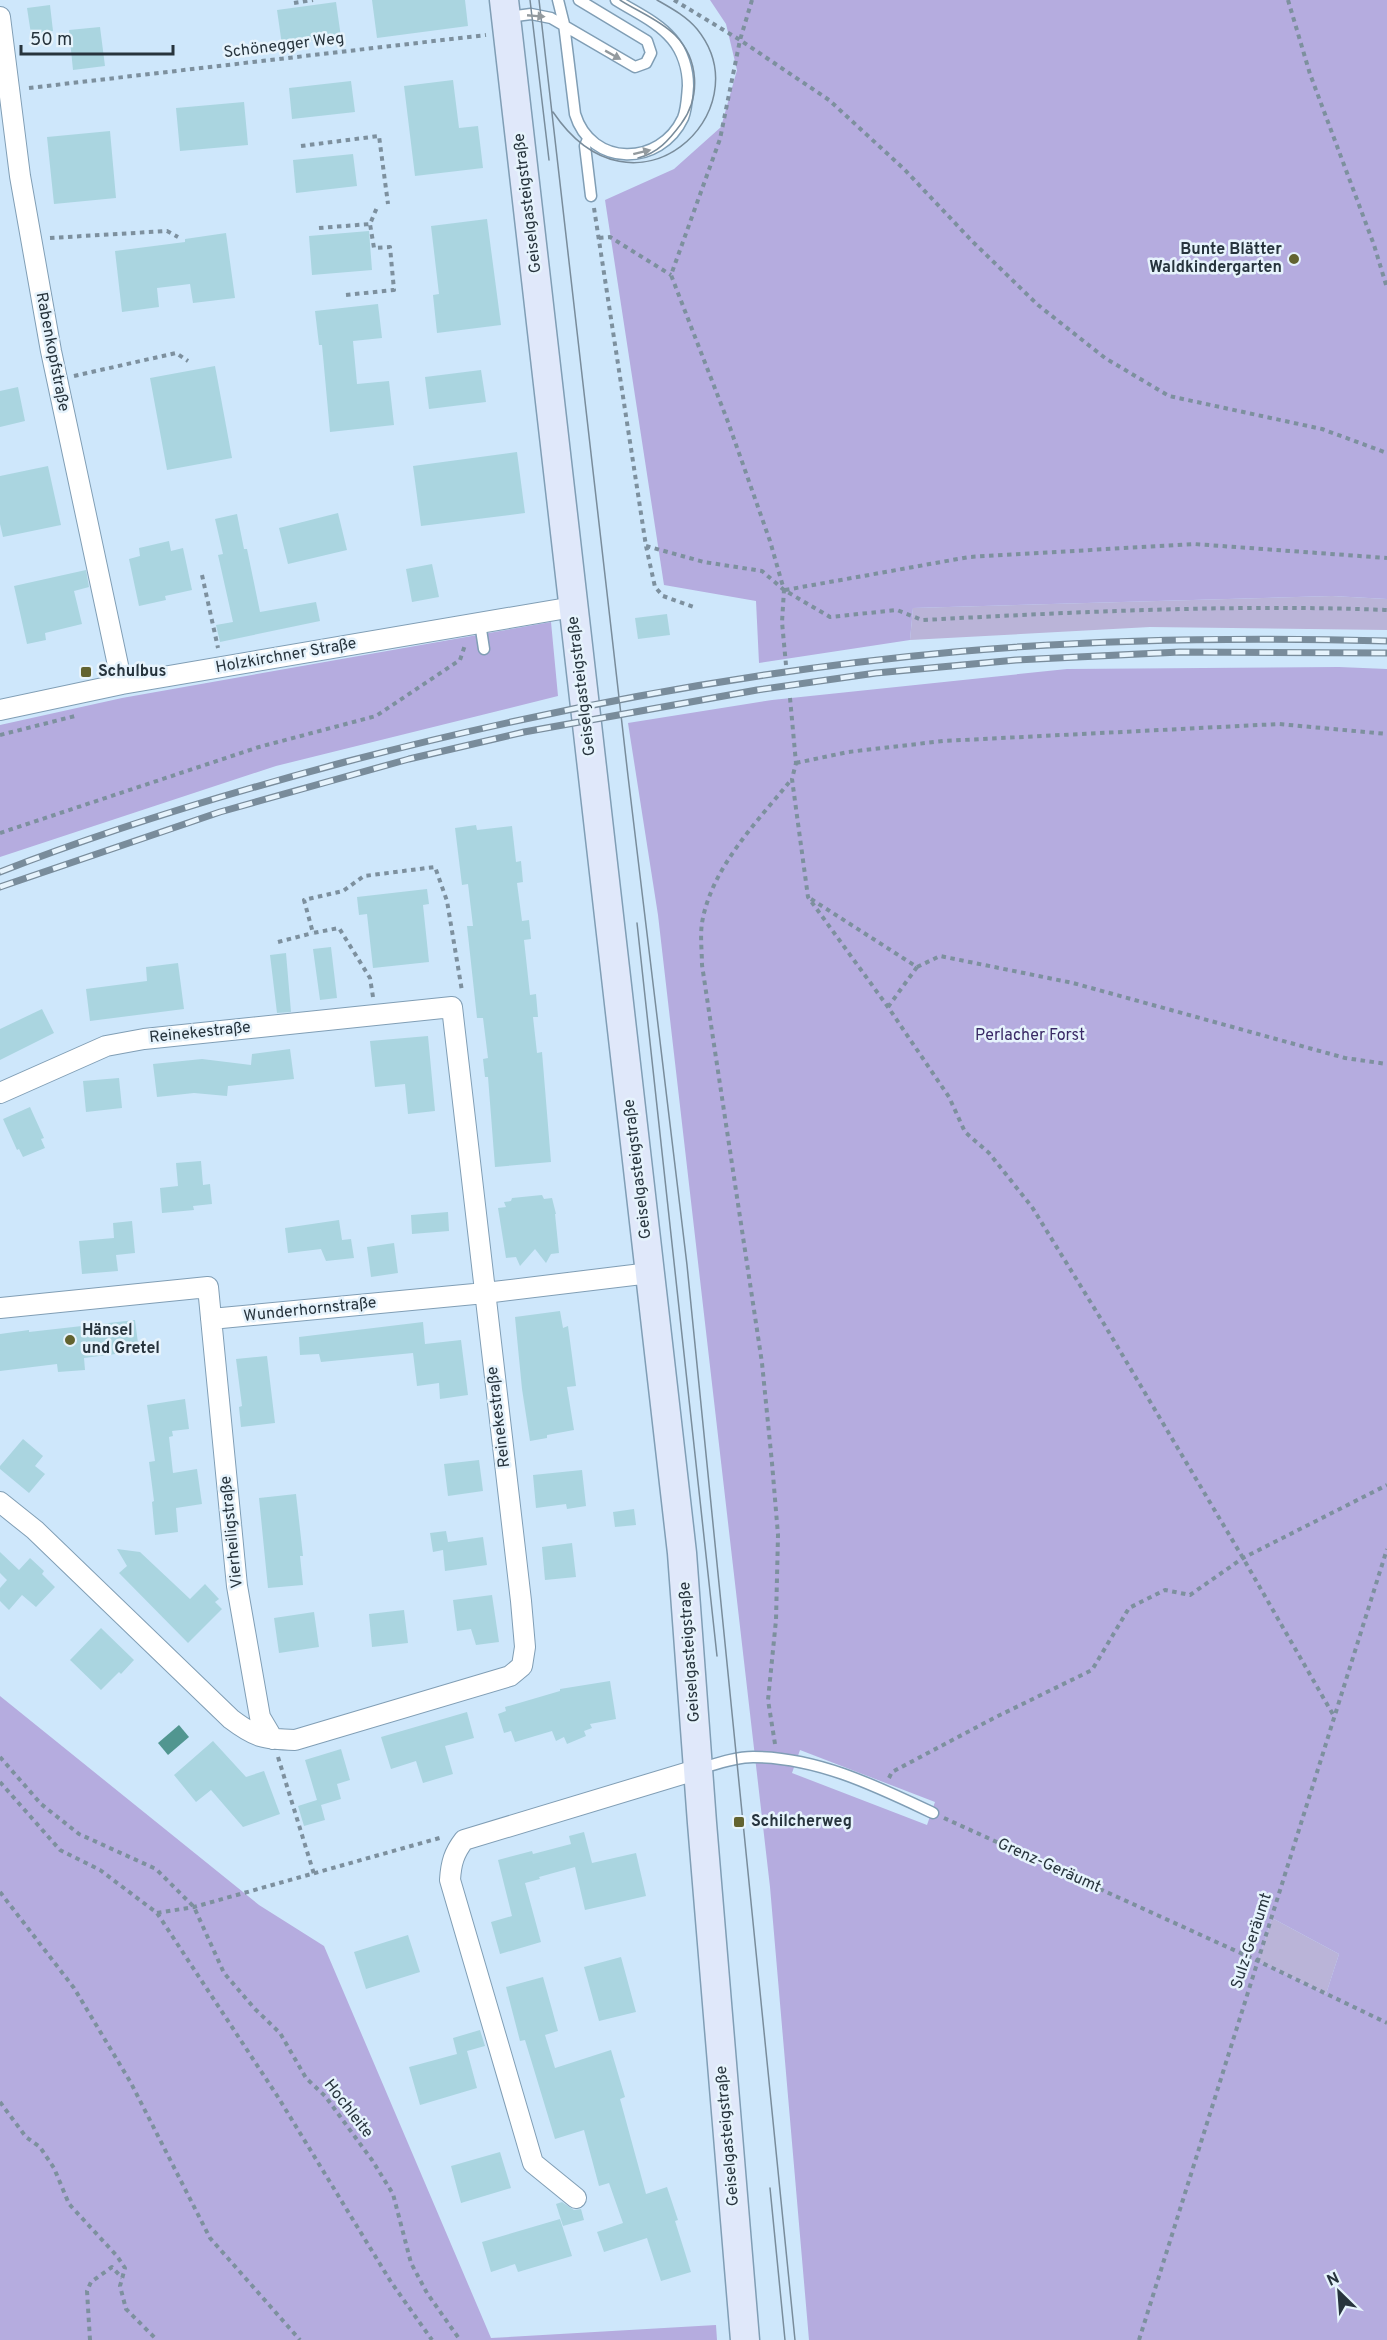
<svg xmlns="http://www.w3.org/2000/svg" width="1387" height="2340" font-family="Overpass,sans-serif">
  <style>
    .green { fill: #bab4d8 }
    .forest { fill: #b5acdf; fill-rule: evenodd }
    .water { fill: #519690 }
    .building { fill: #aad5e0 }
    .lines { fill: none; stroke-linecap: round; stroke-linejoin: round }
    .lane-casing { stroke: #809eb5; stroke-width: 13 }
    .street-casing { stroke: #809eb5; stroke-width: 22 }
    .secondary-casing { stroke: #809eb5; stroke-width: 31 }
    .path { stroke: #7d909e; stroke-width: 4; stroke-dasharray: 4.5 4.5; stroke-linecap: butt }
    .lane { stroke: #fff; stroke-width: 10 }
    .street { stroke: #fff; stroke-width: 20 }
    .secondary { stroke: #e0e8fa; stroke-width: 28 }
    .tram { stroke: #798c9b; stroke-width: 1.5 }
    .rail-casing { stroke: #798c9b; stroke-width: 7 }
    .rail { stroke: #e6f3fc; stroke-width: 4.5; stroke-dasharray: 14; stroke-linecap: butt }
    .oneway { fill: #939a9e }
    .poi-dot { fill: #626330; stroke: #e6f3fc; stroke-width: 2 }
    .labels { text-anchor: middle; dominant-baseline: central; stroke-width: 5; stroke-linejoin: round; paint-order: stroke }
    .street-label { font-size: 16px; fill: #27343d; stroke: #e6f3fc }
    .poi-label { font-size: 16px; font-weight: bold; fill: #27343d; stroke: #e6f3fc; text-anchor: start }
    .park-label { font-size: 16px; fill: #392965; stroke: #e6f3fc }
  </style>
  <rect width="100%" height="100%" fill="#cee7fb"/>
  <path class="green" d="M 1332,596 L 1387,599 L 1387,630 L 1150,627 L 910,640 L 913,608 Z
    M 1272,1918 L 1339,1954 L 1326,1994 L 1258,1961 Z"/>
  <path class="forest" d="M 710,0 L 1387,0 L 1387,599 L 1332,596 L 913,608 L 910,640 L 759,663 L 756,601 L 664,585 L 605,200 L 674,169 L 721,127 L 737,70 L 726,24 Z
    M 551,622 L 558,696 L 276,766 L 0,857 L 0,725 L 122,698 Z
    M 1339,667 L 1387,669 L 1387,2340 L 809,2340 L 770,1887 L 658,915 L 628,723 L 772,700 L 1067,669 ZM 800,1750 L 935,1802 L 927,1825 L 792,1773 ZM 1272,1918 L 1339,1954 L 1326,1994 L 1258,1961 Z
    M 0,1696 L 259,1905 L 324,1946 L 491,2338 L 716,2325 L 717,2340 L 0,2340 Z"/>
  <path class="water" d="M 179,1725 L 189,1737 L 168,1755 L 158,1743 Z"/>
  <path class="building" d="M 372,0 L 465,0 L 468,26 L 377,38 Z
    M 336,2 L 341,37 L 282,45 L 277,10 Z
    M 50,5 L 53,31 L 31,34 L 27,8 Z
    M 100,27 L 105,66 L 73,70 L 69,30 Z
    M 453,80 L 459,128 L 478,126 L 483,168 L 415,176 L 404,86 Z
    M 351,81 L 355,112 L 292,119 L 289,88 Z
    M 244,102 L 248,145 L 180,151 L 176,108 Z
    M 110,131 L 116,198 L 54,204 L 47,137 Z
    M 353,154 L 357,186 L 296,193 L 293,160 Z
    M 487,219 L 501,325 L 437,333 L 433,295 L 439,294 L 431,226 Z
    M 369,231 L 372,270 L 312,275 L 309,236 Z
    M 226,233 L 235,298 L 193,303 L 190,284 L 157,288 L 159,307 L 122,312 L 115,251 L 185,242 L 185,239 Z
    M 378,304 L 382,338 L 353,341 L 357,384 L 389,381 L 394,425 L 330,432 L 322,345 L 319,345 L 315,311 Z
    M 215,366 L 232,458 L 167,470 L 150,378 Z
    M 481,370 L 486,402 L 429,409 L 425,377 Z
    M 18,387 L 25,421 L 0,427 L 0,391 Z
    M 517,452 L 525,513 L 421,526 L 413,466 Z
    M 48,466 L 61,525 L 3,537 L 0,524 L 0,476 Z
    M 338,513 L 347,550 L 288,564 L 279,528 Z
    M 237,514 L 244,549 L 247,549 L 260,612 L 316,602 L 320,621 L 220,642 L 216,625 L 233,622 L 218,555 L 223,554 L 215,519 Z
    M 169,541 L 171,551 L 183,548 L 192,590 L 165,596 L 166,600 L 139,606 L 129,559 L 140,556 L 139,548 Z
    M 432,564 L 439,597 L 412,602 L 406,569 Z
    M 86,570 L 89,587 L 74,591 L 82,624 L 45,633 L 46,640 L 27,644 L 14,586 Z
    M 667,614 L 670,635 L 638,639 L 635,618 Z
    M 476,825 L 477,830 L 512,826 L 516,862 L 521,861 L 523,882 L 517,883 L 522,921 L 529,920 L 531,939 L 524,940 L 530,995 L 536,994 L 538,1017 L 533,1017 L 537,1053 L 542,1052 L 551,1162 L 495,1167 L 488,1077 L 485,1077 L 483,1059 L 488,1058 L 483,1018 L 477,1018 L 467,926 L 473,926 L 468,884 L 462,885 L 455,828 Z
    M 427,889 L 429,904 L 423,905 L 429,962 L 373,968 L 367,914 L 359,915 L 357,897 Z
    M 331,947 L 337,998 L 320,1000 L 313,949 Z
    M 286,953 L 291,1012 L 277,1013 L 270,955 Z
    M 178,963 L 184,1009 L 90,1021 L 86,989 L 147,981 L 146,967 Z
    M 42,1009 L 54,1033 L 0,1060 L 0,1029 Z
    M 428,1036 L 435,1111 L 408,1114 L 405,1084 L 375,1087 L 370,1041 Z
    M 290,1049 L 294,1079 L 228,1086 L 227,1096 L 194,1093 L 157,1097 L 153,1064 L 202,1059 L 251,1065 L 252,1054 Z
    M 119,1078 L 122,1108 L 86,1112 L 83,1081 Z
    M 30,1107 L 44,1138 L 41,1139 L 45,1148 L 23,1157 L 19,1149 L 17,1150 L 3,1119 Z
    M 201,1161 L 203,1185 L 210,1184 L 212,1204 L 193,1206 L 194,1210 L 162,1213 L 160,1188 L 178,1186 L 176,1163 Z
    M 542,1195 L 544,1199 L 552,1198 L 556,1214 L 555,1214 L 559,1253 L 551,1254 L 546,1263 L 535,1249 L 520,1266 L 516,1257 L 506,1258 L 498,1208 L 506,1207 L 504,1202 L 511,1201 L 512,1198 Z
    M 448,1212 L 449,1231 L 412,1234 L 411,1215 Z
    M 339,1220 L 342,1240 L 351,1239 L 354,1258 L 326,1261 L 321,1249 L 288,1253 L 285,1228 Z
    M 132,1221 L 135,1253 L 116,1255 L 118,1271 L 82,1274 L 79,1241 L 114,1238 L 113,1223 Z
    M 394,1243 L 398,1273 L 371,1277 L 367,1247 Z
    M 560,1311 L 563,1328 L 568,1326 L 576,1386 L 567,1387 L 574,1430 L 547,1435 L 547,1438 L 530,1441 L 522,1389 L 515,1317 Z
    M 135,1320 L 139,1351 L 84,1358 L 85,1370 L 58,1372 L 57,1364 L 0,1371 L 0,1334 L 29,1330 L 29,1332 Z
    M 423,1322 L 425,1344 L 461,1340 L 468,1395 L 440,1399 L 439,1383 L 417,1386 L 413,1353 L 321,1362 L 319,1354 L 300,1355 L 299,1337 Z
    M 267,1356 L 275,1423 L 241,1427 L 239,1407 L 242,1406 L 236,1359 Z
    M 185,1399 L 189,1429 L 172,1431 L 173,1436 L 169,1437 L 173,1473 L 197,1469 L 202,1504 L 176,1508 L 178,1532 L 155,1535 L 152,1502 L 154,1501 L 149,1462 L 155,1461 L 147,1405 Z
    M 23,1439 L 43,1456 L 35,1466 L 45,1474 L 29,1493 L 0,1469 L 0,1466 Z
    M 479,1460 L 483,1491 L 448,1496 L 444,1464 Z
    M 582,1470 L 586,1506 L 567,1509 L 566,1504 L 536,1508 L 533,1475 Z
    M 296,1494 L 303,1556 L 300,1556 L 303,1585 L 268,1588 L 259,1498 Z
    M 634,1509 L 636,1525 L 615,1527 L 613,1512 Z
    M 446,1531 L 448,1542 L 483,1537 L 487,1565 L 445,1571 L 443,1550 L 433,1552 L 430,1533 Z
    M 572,1543 L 576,1577 L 545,1580 L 542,1547 Z
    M 117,1549 L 140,1552 L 190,1599 L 205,1584 L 219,1599 L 215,1602 L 222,1609 L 188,1643 L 119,1573 L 127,1566 Z
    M 0,1552 L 19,1570 L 30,1558 L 44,1571 L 42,1574 L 55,1587 L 36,1607 L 22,1595 L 9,1610 L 0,1601 L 0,1588 L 7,1580 L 0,1573 Z
    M 492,1595 L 499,1642 L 476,1645 L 471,1629 L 457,1631 L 453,1600 Z
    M 404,1610 L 408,1643 L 372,1647 L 369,1614 Z
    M 314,1612 L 319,1647 L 279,1653 L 274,1618 Z
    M 101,1628 L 134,1660 L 121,1674 L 119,1672 L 101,1690 L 70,1660 Z
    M 610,1681 L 616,1719 L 590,1724 L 592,1728 L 584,1731 L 586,1736 L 567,1744 L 564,1737 L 556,1741 L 552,1731 L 515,1742 L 511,1731 L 504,1733 L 498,1714 L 506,1711 L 505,1707 L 560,1691 L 560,1689 Z
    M 467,1712 L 474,1738 L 445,1746 L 453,1774 L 423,1783 L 416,1761 L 391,1769 L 381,1737 Z
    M 213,1741 L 246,1777 L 264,1771 L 280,1814 L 243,1827 L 211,1790 L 196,1802 L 174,1775 Z
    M 341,1749 L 350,1780 L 337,1784 L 341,1799 L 321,1805 L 325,1820 L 304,1826 L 298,1806 L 317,1800 L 305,1760 Z
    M 584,1832 L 592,1863 L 636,1853 L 646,1896 L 585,1910 L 575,1867 L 539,1877 L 540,1879 L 525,1883 L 541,1942 L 500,1954 L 491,1922 L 512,1916 L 498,1860 L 532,1851 L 533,1854 L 571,1844 L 569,1836 Z
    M 408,1935 L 420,1972 L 366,1989 L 354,1952 Z
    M 621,1957 L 636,2012 L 599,2021 L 584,1967 Z
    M 543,1977 L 558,2031 L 545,2035 L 555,2068 L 611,2050 L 625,2097 L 620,2099 L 646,2194 L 667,2187 L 678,2220 L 675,2221 L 691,2272 L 661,2281 L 647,2238 L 604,2252 L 597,2232 L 623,2223 L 609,2183 L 599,2186 L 584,2130 L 555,2139 L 525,2040 L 520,2041 L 506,1987 Z
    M 480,2030 L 485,2046 L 467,2051 L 477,2088 L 420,2105 L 409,2067 L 457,2054 L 453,2038 Z
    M 500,2152 L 511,2188 L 461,2203 L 451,2166 Z
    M 562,2202 L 574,2210 L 581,2209 L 584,2220 L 563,2226 L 556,2204 Z
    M 560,2219 L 572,2256 L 518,2272 L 515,2264 L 491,2272 L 482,2242 Z"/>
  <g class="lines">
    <defs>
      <path id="lane" d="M 558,0 L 564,24 L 575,114 C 591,167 660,167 683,118 C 687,108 687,96 688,86 C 688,70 683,52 672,39 C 658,22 635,12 616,0
        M 508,17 L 531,14 L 551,18 L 635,67 L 646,63 L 651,53 L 647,41 L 579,0
        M 588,139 L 585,146 L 591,196
        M 480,623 L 484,649
        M 699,1769 C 716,1764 735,1757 753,1757 C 817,1757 876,1786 933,1813"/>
      <path id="street" d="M 0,17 L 20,176 L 51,351 L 122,684
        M 0,710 L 122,684 L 573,607
        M 0,1093 L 106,1046 L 144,1039 L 452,1007 L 521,1601 L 525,1647 L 522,1666 L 510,1676 L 295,1740 C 264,1739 256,1738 231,1719 L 35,1530 L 0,1502
        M 0,1308 L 208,1287 L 237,1586 L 260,1717 L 273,1739
        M 211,1319 L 485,1293 L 650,1273
        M 576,2198 L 533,2163 L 450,1880 C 451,1863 454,1853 464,1840 L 699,1769"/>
      <path id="secondary" d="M 504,0 L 682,1553 L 702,1823 L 745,2340"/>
    </defs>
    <use href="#lane" class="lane-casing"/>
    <use href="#street" class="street-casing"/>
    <use href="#secondary" class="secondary-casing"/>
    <path class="path" d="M 674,0 L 740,40 L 829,100 L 904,169 L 972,241 L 1038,305 L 1105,358 L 1169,396 L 1322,429 L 1387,453
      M 752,0 L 740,40 L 720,139 L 671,275 L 728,422 L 770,541 L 784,590 L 782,622 L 786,665
      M 1288,0 L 1310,74 L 1374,245 L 1387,288
      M 294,3 L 313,0
      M 29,88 L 486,35
      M 301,146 L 379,136 L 388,204
      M 594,208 L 646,546 L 655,587 L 663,596 L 694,607
      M 319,228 L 370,224 L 378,205
      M 50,238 L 167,231 L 178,237
      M 599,238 L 610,237 L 671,275
      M 346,295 L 394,290 L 390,247 L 374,248 L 370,224
      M 74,376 L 176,353 L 188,361
      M 646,546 L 704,562 L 762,571 L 784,590 L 830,617 L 897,610 L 922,620 C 1077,612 1232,604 1387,610
      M 202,575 L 218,648
      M 785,590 L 969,557 L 1194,544 L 1387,558
      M 790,698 L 796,763 L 792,779 L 808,897 L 888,1007 L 949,1097 L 965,1132 L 989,1153 L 1032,1207 L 1104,1324 L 1243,1558 L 1335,1718
      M 0,735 L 75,716
      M 796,763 L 848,752 L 943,741 L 1279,724 L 1387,734
      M 0,833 L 259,747 L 376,716 L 460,660 L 465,645
      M 811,899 L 917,967 L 940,956 L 1073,983 L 1345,1058 L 1387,1064
      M 278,942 L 313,933
      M 373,997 L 370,978 L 339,928 L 313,933 L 304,900 L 343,891 L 364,876 L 435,867 L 447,901 L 462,991
      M 888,1007 L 917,967
      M 775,1744 L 768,1700 L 776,1620 L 778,1535 L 772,1463 L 762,1363 L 702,965 C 702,952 700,936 702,923 C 711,868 757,822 791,780
      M 0,1757 L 41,1804 L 79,1834 L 156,1869 L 194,1907 L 224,1973 L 255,2009 L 280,2033 L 306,2078 L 325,2096 L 372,2160 L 393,2194 L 411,2263 L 427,2293 L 460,2340
      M 278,1757 L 314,1874
      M 889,1778 L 892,1772 L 994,1718 L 1092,1670 L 1129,1608 L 1165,1590 L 1190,1595 L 1243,1558 L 1387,1485
      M 0,1782 L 60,1850 L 100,1870 L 157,1913 L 278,2097 L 391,2282 L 432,2340
      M 944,1818 L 1258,1961 L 1387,2023
      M 0,1892 L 74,1988 L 131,2083 L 210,2238 L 300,2340
      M 157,1913 L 194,1907 L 443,1837
      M 0,2102 L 26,2137 L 40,2147 L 54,2168 L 69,2204 L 117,2256 L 125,2268 L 120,2286 L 126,2309 L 157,2340
      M 90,2340 L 87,2291 L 91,2282 L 112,2267 L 122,2278
      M 1139,2340 L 1387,1549"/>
    <use href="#lane" class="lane"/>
    <use href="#street" class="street"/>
    <use href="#secondary" class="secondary"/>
    <path class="tram" d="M 530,0 L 549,160
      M 539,0 L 628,776 L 687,1265 L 795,2340
      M 620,0 C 637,11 660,20 675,35 C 699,59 701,97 681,124 C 669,140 658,153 638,158
      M 553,112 C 634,232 764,112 697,29 C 686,16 671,8 657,0
      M 637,923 L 717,1656
      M 770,2188 L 785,2340"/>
    <defs>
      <path id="rail" d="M 0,872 C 112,828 229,793 345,762 C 544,710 748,671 954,652 C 1098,639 1243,637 1387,641
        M 0,887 L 220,812 L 409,759 L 524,732 L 757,690 L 876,673 L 1016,660 L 1180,652 L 1387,653"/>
    </defs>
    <use href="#rail" class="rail-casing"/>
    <use href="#rail" class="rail"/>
  </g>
  <defs><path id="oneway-solid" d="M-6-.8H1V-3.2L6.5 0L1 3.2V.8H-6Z" transform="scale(1.5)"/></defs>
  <g class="oneway">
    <use href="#oneway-solid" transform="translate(536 16) rotate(5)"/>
    <use href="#oneway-solid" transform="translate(613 55) rotate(29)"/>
    <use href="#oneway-solid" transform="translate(642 152) rotate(-14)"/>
  </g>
  <g class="poi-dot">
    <circle cx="1294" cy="259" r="6"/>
    <rect x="80" y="666" width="12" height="12" rx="3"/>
    <circle cx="70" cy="1340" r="6"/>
    <rect x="733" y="1816" width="12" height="12" rx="3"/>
  </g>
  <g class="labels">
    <g class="street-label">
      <text transform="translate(284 46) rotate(-7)">Schönegger Weg</text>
      <text transform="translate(528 203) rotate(-97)">Geiselgasteigstraße</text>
      <text transform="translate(52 352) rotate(79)">Rabenkopfstraße</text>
      <text transform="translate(286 656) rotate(-10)">Holzkirchner Straße</text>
      <text transform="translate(582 686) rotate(-97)">Geiselgasteigstraße</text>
      <text transform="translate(200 1033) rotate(-6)">Reinekestraße</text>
      <text transform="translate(638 1169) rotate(-97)">Geiselgasteigstraße</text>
      <text transform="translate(310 1310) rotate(-6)">Wunderhornstraße</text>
      <text transform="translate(499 1417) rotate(-97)">Reinekestraße</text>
      <text transform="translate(232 1532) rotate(-96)">Vierheiligstraße</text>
      <text transform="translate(690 1652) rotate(-94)">Geiselgasteigstraße</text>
      <text transform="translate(1049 1866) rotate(24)">Grenz-Geräumt</text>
      <text transform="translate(1252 1941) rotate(-72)">Sulz-Geräumt</text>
      <text transform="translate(348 2109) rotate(52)">Hochleite</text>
      <text transform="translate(728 2136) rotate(-95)">Geiselgasteigstraße</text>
    </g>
    <g class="poi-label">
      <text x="1282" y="250" text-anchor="end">Bunte Blätter<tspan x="1282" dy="18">Waldkindergarten</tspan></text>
      <text x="98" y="672">Schulbus</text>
      <text x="82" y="1331">Hänsel<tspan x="82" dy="18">und Gretel</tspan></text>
      <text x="751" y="1822">Schilcherweg</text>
    </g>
    <g class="park-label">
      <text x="1030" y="1036">Perlacher Forst</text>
    </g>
  </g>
  <g transform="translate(1339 2292) rotate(335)" stroke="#e6f3fc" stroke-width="4.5" paint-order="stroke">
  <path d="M0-4.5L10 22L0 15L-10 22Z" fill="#27343d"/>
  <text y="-9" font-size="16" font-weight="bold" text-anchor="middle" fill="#27343d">N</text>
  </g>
  <path d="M21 45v9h152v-9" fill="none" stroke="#27343d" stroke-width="3"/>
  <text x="30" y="45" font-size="18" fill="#27343d" stroke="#e6f3fc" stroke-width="4.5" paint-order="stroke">50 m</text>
</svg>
